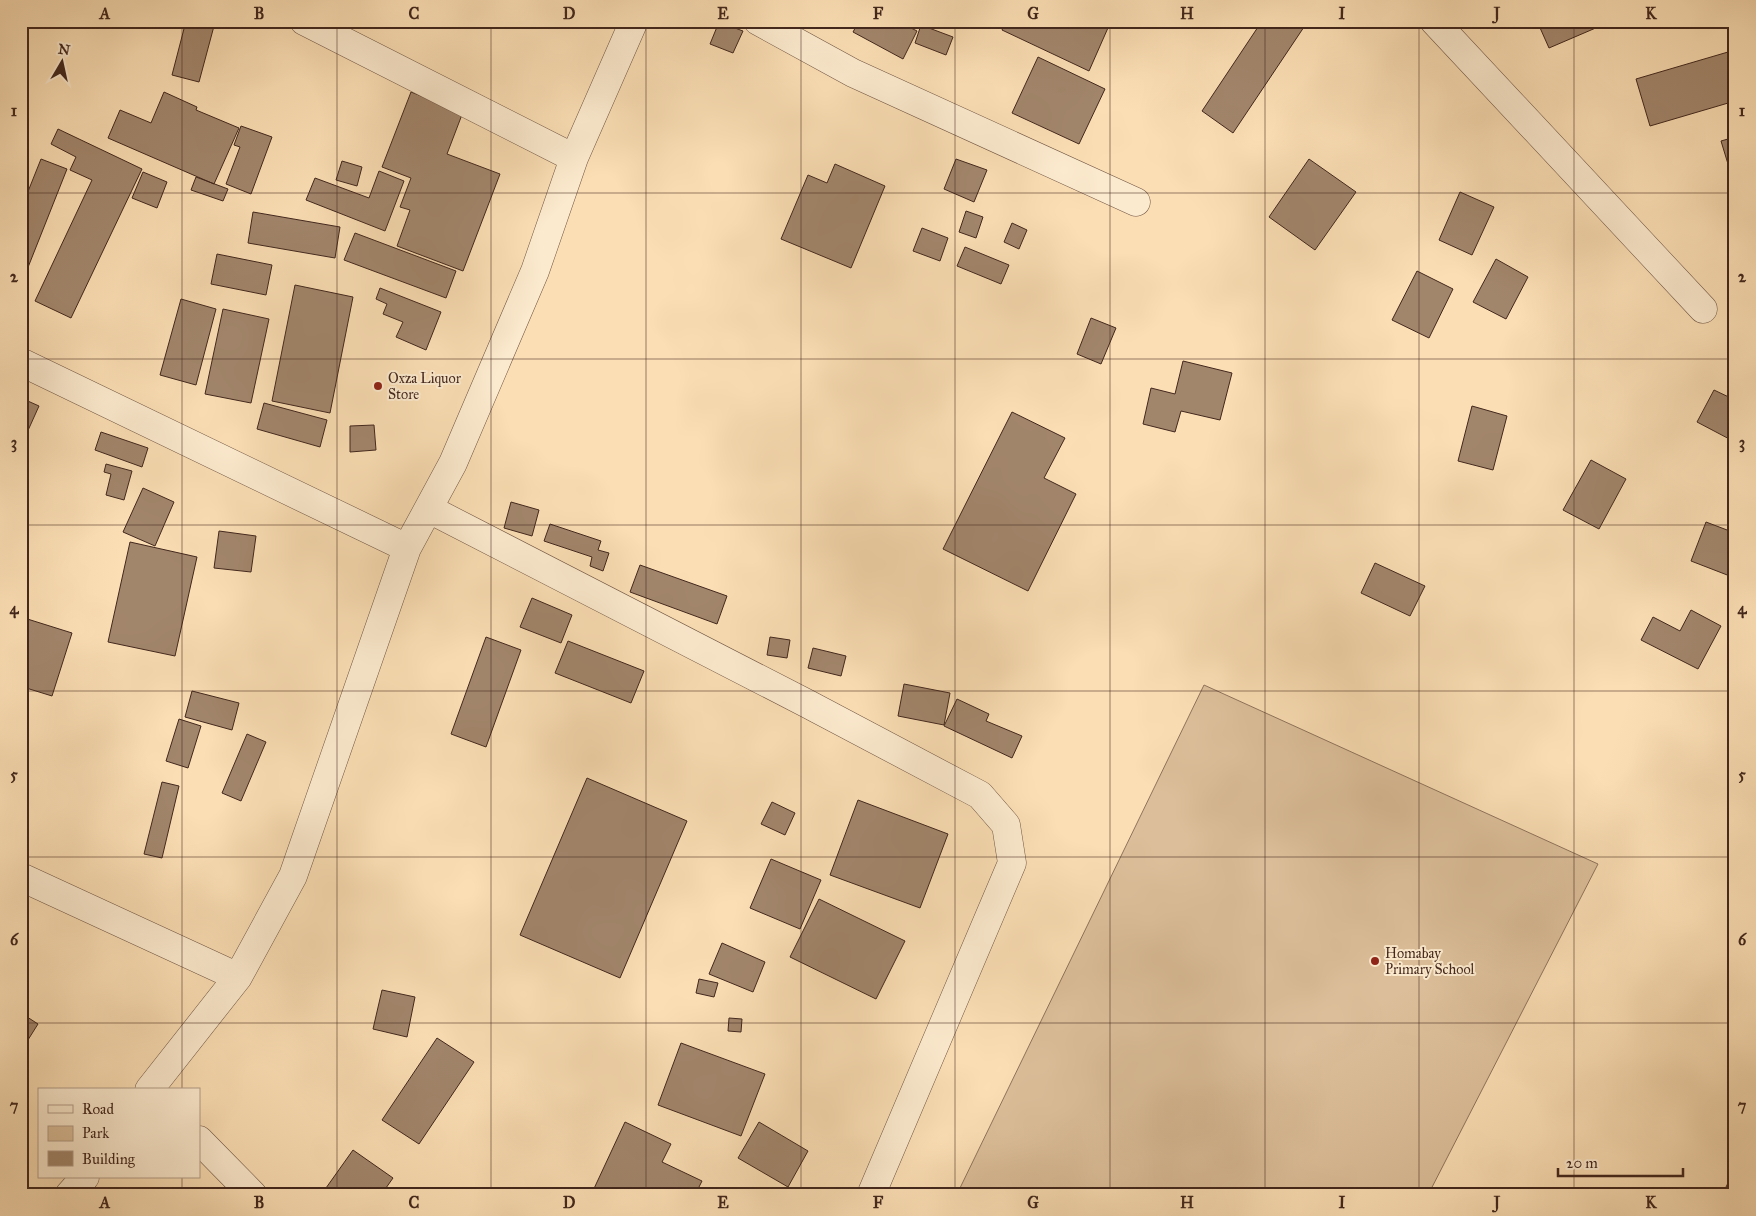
<svg xmlns="http://www.w3.org/2000/svg" width="1756" height="1216" font-family="'IM FELL Great Primer',serif">
  <style>
    .green { fill: #dcbf9a; stroke: #8f735c }
    .building { fill: #a2866c; stroke: #42271d }
    .lines { fill: none; stroke-linecap: round; stroke-linejoin: round }
    .street-casing { stroke: #705543; stroke-width: 29 }
    .street { stroke: #fceace; stroke-width: 28 }
    .grid { fill: none; stroke: #42271d; stroke-width: 1; stroke-opacity: 0.55 }
    .poi-dot { fill: #8f2418; stroke: #fceace; stroke-width: 2 }
    .labels { text-anchor: middle; dominant-baseline: central; stroke-width: 4; stroke-linejoin: round; paint-order: stroke }
    .poi-label { font-size: 14px; fill: #42271d; stroke: #fceace; text-anchor: start }
    .neatline { fill: none; stroke: #42271d; stroke-width: 2 }
    .grid-label { font-size: 16px; text-anchor: middle; font-weight: bold; fill: #42271d }
  </style>
  <rect width="100%" height="100%" fill="#fbdeb4"/>
  <filter id="stains"><feTurbulence type="fractalNoise" baseFrequency=".004" numOctaves="4"/><feColorMatrix values="0 0 0 0 .2 0 0 0 0 .09 0 0 0 0 .02 0 0 0 .5 -.17"/></filter>
  <radialGradient id="worn" r=".72"><stop offset=".6" stop-color="#630" stop-opacity="0"/><stop offset="1" stop-color="#630" stop-opacity=".3"/></radialGradient>
  <path class="green" d="M 1204,685 L 1598,864 L 1428,1195 L 974,1195 L 960,1188 Z"/>
  <path class="building" d="M 186,21 L 197,21 L 214,26 L 199,82 L 172,75 Z
    M 859,21 L 897,21 L 917,31 L 903,59 L 853,32 Z
    M 1006,21 L 1111,21 L 1089,71 L 1002,30 Z
    M 1262,21 L 1308,21 L 1233,133 L 1202,111 Z
    M 1537,21 L 1604,21 L 1605,24 L 1549,48 Z
    M 719,22 L 743,31 L 733,53 L 710,44 Z
    M 921,25 L 953,37 L 946,55 L 915,43 Z
    M 1728,52 L 1735,74 L 1735,101 L 1650,126 L 1636,79 Z
    M 1038,57 L 1105,89 L 1079,144 L 1012,113 Z
    M 164,92 L 197,107 L 196,110 L 239,128 L 214,184 L 108,138 L 120,110 L 151,123 Z
    M 411,92 L 463,112 L 447,154 L 500,174 L 463,271 L 397,246 L 410,210 L 400,207 L 411,178 L 382,167 Z
    M 241,126 L 272,137 L 251,194 L 226,184 L 240,147 L 234,145 Z
    M 58,129 L 142,169 L 71,318 L 35,301 L 92,180 L 70,170 L 76,157 L 51,144 Z
    M 1735,137 L 1735,187 L 1721,141 Z
    M 41,159 L 67,169 L 21,285 L 21,209 Z
    M 956,159 L 987,170 L 974,202 L 944,189 Z
    M 1309,159 L 1356,192 L 1315,250 L 1269,217 Z
    M 342,161 L 362,167 L 357,186 L 336,180 Z
    M 835,164 L 885,186 L 851,268 L 781,239 L 808,175 L 827,183 Z
    M 379,171 L 404,181 L 385,231 L 306,200 L 315,178 L 369,198 Z
    M 143,172 L 167,182 L 157,208 L 132,198 Z
    M 196,177 L 228,189 L 223,201 L 191,190 Z
    M 1460,192 L 1494,207 L 1472,255 L 1439,240 Z
    M 966,211 L 983,217 L 976,238 L 959,232 Z
    M 253,212 L 340,227 L 335,258 L 248,243 Z
    M 1012,223 L 1027,230 L 1019,249 L 1004,242 Z
    M 922,228 L 948,238 L 940,261 L 913,251 Z
    M 355,233 L 456,271 L 446,298 L 344,260 Z
    M 965,247 L 1009,265 L 1001,284 L 957,266 Z
    M 217,254 L 272,265 L 266,295 L 211,284 Z
    M 1496,259 L 1528,277 L 1506,319 L 1473,302 Z
    M 1417,271 L 1453,289 L 1429,338 L 1392,320 Z
    M 295,285 L 353,297 L 330,413 L 272,401 Z
    M 380,288 L 441,312 L 426,350 L 396,337 L 403,322 L 383,314 L 387,304 L 376,299 Z
    M 181,299 L 216,309 L 196,385 L 160,375 Z
    M 223,309 L 269,319 L 251,403 L 205,394 Z
    M 1091,318 L 1116,328 L 1101,364 L 1077,354 Z
    M 1183,361 L 1232,373 L 1220,420 L 1181,411 L 1175,432 L 1143,424 L 1151,388 L 1175,394 Z
    M 1714,390 L 1735,400 L 1735,442 L 1697,422 Z
    M 21,398 L 39,406 L 21,446 Z
    M 264,403 L 327,420 L 320,447 L 257,429 Z
    M 1472,406 L 1507,416 L 1493,470 L 1458,461 Z
    M 1012,412 L 1065,438 L 1044,478 L 1076,494 L 1028,591 L 943,549 Z
    M 374,425 L 376,450 L 350,452 L 350,426 Z
    M 101,432 L 148,448 L 142,467 L 95,450 Z
    M 1591,460 L 1626,479 L 1599,529 L 1563,510 Z
    M 106,464 L 132,471 L 124,500 L 106,495 L 111,474 L 104,472 Z
    M 143,488 L 174,502 L 155,546 L 123,532 Z
    M 511,502 L 539,510 L 532,536 L 504,528 Z
    M 1706,522 L 1735,533 L 1735,578 L 1691,561 Z
    M 550,524 L 601,541 L 598,550 L 609,553 L 603,571 L 590,566 L 592,557 L 544,541 Z
    M 219,531 L 256,536 L 251,572 L 214,568 Z
    M 130,542 L 197,557 L 175,656 L 108,642 Z
    M 1375,563 L 1425,586 L 1410,616 L 1361,593 Z
    M 640,565 L 727,596 L 717,624 L 630,592 Z
    M 532,598 L 572,615 L 561,643 L 520,627 Z
    M 1691,610 L 1721,626 L 1698,669 L 1641,640 L 1653,617 L 1680,631 Z
    M 21,617 L 72,633 L 52,696 L 23,687 L 21,693 Z
    M 486,637 L 521,650 L 486,747 L 451,734 Z
    M 770,637 L 790,640 L 787,658 L 767,655 Z
    M 568,641 L 644,671 L 631,703 L 555,673 Z
    M 813,648 L 846,656 L 841,676 L 808,668 Z
    M 904,684 L 950,693 L 944,725 L 898,716 Z
    M 192,691 L 239,703 L 232,730 L 185,717 Z
    M 957,699 L 989,714 L 986,721 L 1022,736 L 1012,758 L 944,726 Z
    M 179,719 L 201,726 L 188,768 L 166,761 Z
    M 247,734 L 266,742 L 241,801 L 222,793 Z
    M 587,778 L 687,821 L 620,978 L 520,935 Z
    M 162,782 L 179,786 L 162,858 L 144,854 Z
    M 858,800 L 948,834 L 920,908 L 830,875 Z
    M 772,802 L 795,813 L 785,835 L 761,824 Z
    M 771,859 L 821,880 L 800,929 L 750,908 Z
    M 819,899 L 905,941 L 876,999 L 790,957 Z
    M 722,943 L 765,962 L 753,992 L 709,974 Z
    M 699,979 L 718,983 L 714,997 L 696,993 Z
    M 382,990 L 415,997 L 407,1037 L 373,1029 Z
    M 21,1013 L 38,1024 L 21,1051 Z
    M 729,1018 L 742,1019 L 741,1032 L 728,1031 Z
    M 437,1038 L 474,1062 L 419,1144 L 382,1120 Z
    M 681,1043 L 765,1074 L 741,1136 L 658,1105 Z
    M 625,1122 L 671,1144 L 662,1162 L 702,1181 L 695,1195 L 591,1195 Z
    M 759,1122 L 808,1151 L 788,1187 L 738,1158 Z
    M 353,1150 L 393,1178 L 381,1195 L 321,1195 Z
    M 1735,1169 L 1735,1195 L 1722,1195 Z"/>
  <g class="lines">
    <defs>
      <path id="street" d="M 304,21 L 574,158
        M 758,21 L 853,73 L 1136,202
        M 1434,21 L 1703,309
        M 21,362 L 407,548
        M 429,509 L 806,703 L 980,795 L 1006,825 L 1012,863 L 871,1195
        M 21,877 L 238,977
        M 149,1090 L 238,977 L 293,876 L 407,548 L 453,463 L 535,271 L 574,158 L 634,21
        M 199,1140 L 253,1195
        M 69,1195 L 85,1177"/>
    </defs>
    <use href="#street" class="street-casing"/>
    <use href="#street" class="street"/>
  </g>
  <path class="grid" d="M 182,21 L 182,1090M 337,21 L 337,1195M 491,21 L 491,1195M 646,21 L 646,1195M 801,21 L 801,1195M 955,21 L 955,1195M 1110,21 L 1110,1195M 1265,21 L 1265,1195M 1419,21 L 1419,1195M 1574,21 L 1574,1195M 21,193 L 1735,193M 21,359 L 1735,359M 21,525 L 1735,525M 21,691 L 1735,691M 21,857 L 1735,857M 21,1023 L 1735,1023M 182,1177 L 182,1195"/>
  <g class="poi-dot">
    <circle cx="378" cy="386" r="5"/>
    <circle cx="1375" cy="961" r="5"/>
  </g>
  <g class="labels">
    <g class="poi-label">
      <text x="388" y="378">Oxza Liquor<tspan x="388" dy="16">Store</tspan></text>
      <text x="1385" y="953">Homabay<tspan x="1385" dy="16">Primary School</tspan></text>
    </g>
  </g>
  <rect width="1756" height="1216" fill="none" stroke="#fbdeb4" stroke-width="55"/>
  <rect x="38" y="1088" width="162" height="90" fill="#fceace" stroke="#b29c87"/>
  <rect x="48" y="1105" width="25" height="8" fill="#fceace" stroke="#b29c87"/>
  <text x="82" y="1114" font-size="15" fill="#42271d">Road</text>
  <rect x="48" y="1126" width="25" height="15" fill="#dcbf9a" stroke="#b29c87"/>
  <text x="82" y="1138" font-size="15" fill="#42271d">Park</text>
  <rect x="48" y="1151" width="25" height="15" fill="#a2866c" stroke="#b29c87"/>
  <text x="82" y="1164" font-size="15" fill="#42271d">Building</text>
  <g transform="translate(62 62) rotate(9)" stroke="#fceace" stroke-width="4" paint-order="stroke">
  <path d="M0-4L9 19L0 12L-9 19Z" fill="#42271d"/>
  <text y="-8" font-size="14" font-weight="bold" text-anchor="middle" fill="#42271d">N</text>
  </g>
  <path d="M1558 1168v8h125v-8" fill="none" stroke="#42271d" stroke-width="2.5"/>
  <text x="1566" y="1168" font-size="15" fill="#42271d" stroke="#fceace" stroke-width="4" paint-order="stroke">20 m</text>
  <rect x="28" y="28" width="1700" height="1160" class="neatline"/>
  <g class="grid-label">
    <text x="105" y="19">A</text>
    <text x="259" y="19">B</text>
    <text x="414" y="19">C</text>
    <text x="569" y="19">D</text>
    <text x="723" y="19">E</text>
    <text x="878" y="19">F</text>
    <text x="1033" y="19">G</text>
    <text x="1187" y="19">H</text>
    <text x="1342" y="19">I</text>
    <text x="1497" y="19">J</text>
    <text x="1651" y="19">K</text>
    <text x="14" y="116">1</text>
    <text x="1742" y="116">1</text>
    <text x="14" y="282">2</text>
    <text x="1742" y="282">2</text>
    <text x="14" y="448">3</text>
    <text x="1742" y="448">3</text>
    <text x="14" y="614">4</text>
    <text x="1742" y="614">4</text>
    <text x="14" y="780">5</text>
    <text x="1742" y="780">5</text>
    <text x="14" y="945">6</text>
    <text x="1742" y="945">6</text>
    <text x="14" y="1111">7</text>
    <text x="1742" y="1111">7</text>
    <text x="105" y="1208">A</text>
    <text x="259" y="1208">B</text>
    <text x="414" y="1208">C</text>
    <text x="569" y="1208">D</text>
    <text x="723" y="1208">E</text>
    <text x="878" y="1208">F</text>
    <text x="1033" y="1208">G</text>
    <text x="1187" y="1208">H</text>
    <text x="1342" y="1208">I</text>
    <text x="1497" y="1208">J</text>
    <text x="1651" y="1208">K</text>
  </g>
  <rect width="100%" height="100%" filter="url(#stains)"/>
  <rect width="100%" height="100%" fill="url(#worn)"/>
</svg>
